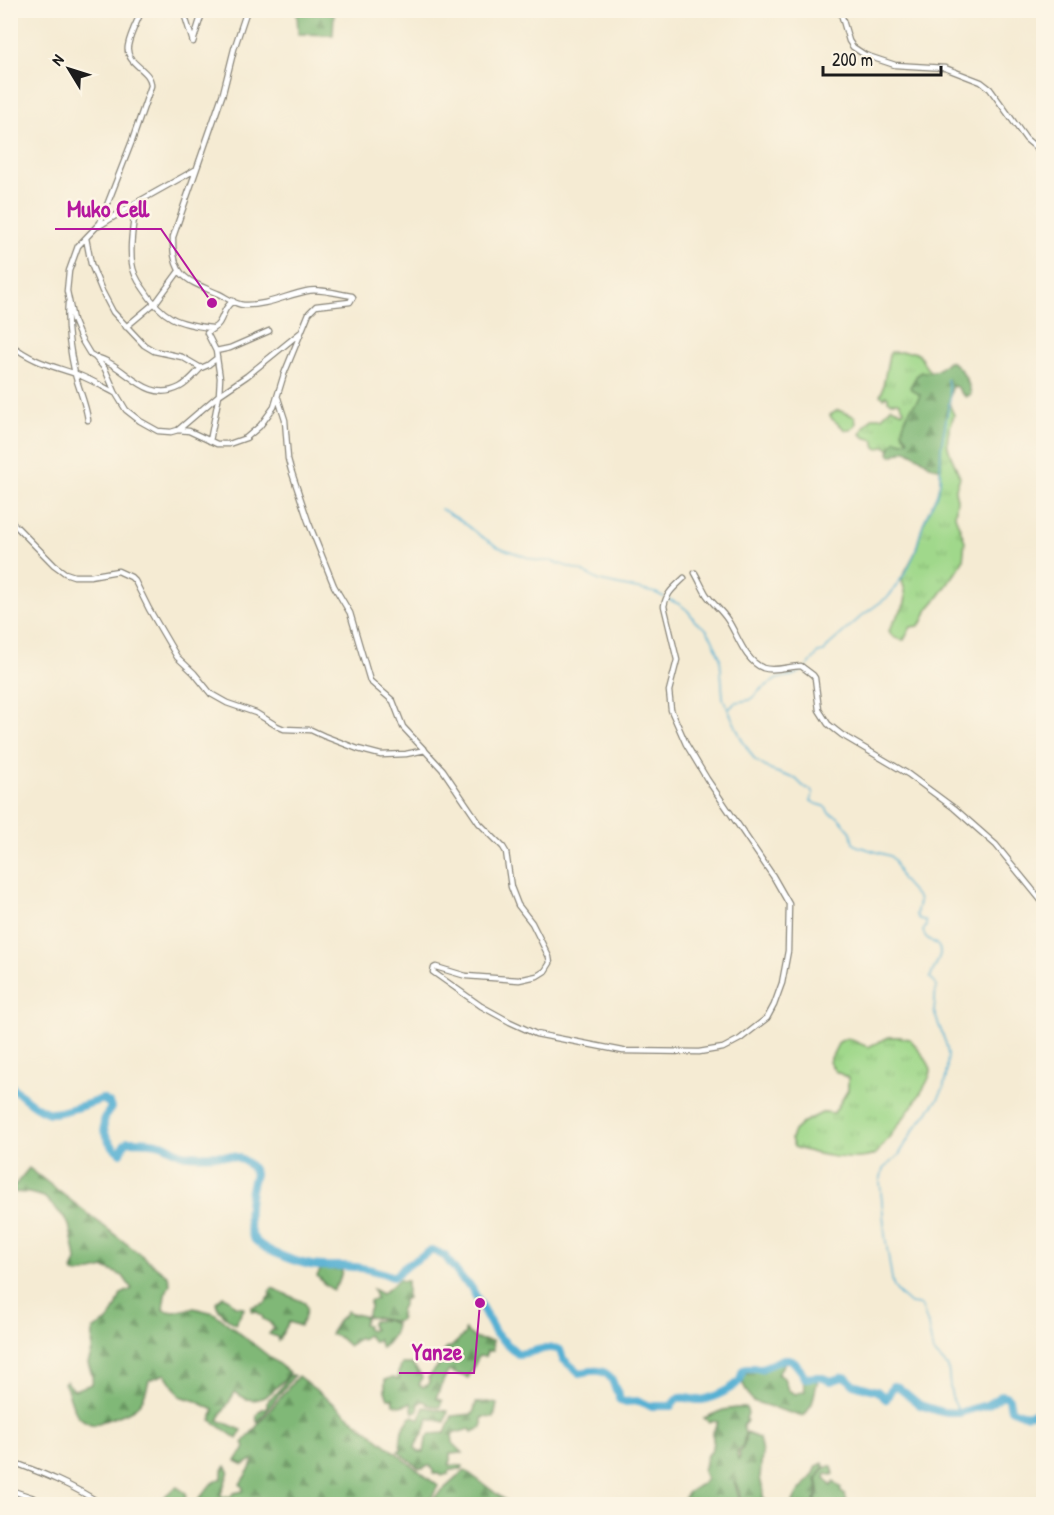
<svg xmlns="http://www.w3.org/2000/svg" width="1054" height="1515" font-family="'Patrick Hand',sans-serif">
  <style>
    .grass { fill: url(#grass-tufts); stroke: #5e7a54; stroke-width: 1.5 }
    .forest { fill: url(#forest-firs); stroke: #4e6a4a; stroke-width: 1.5 }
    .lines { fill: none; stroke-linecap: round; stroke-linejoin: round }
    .stream { stroke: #56b0d3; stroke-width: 1.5 }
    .river { stroke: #56b0d3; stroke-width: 8 }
    .minor-casing { stroke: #888478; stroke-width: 7 }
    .minor { stroke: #fff; stroke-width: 4.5 }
    .leader { fill: none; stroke: #b5179e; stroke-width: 2 }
    .callout-dot { fill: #b5179e; stroke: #fcf5e5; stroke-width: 2 }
    .callout-label { font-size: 24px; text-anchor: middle; font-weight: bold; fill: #b5179e; stroke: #fcf5e5; stroke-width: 5; stroke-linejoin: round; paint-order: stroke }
  </style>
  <defs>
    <pattern id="grass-tufts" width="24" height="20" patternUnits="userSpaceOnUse" patternTransform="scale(1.5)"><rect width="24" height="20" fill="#a0d88b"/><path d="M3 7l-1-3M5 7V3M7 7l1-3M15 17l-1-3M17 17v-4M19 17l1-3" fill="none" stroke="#89b977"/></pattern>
    <pattern id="forest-firs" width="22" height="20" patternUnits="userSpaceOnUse" patternTransform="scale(1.5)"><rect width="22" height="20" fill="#80b877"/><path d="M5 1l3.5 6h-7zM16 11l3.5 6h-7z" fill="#689561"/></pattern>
  </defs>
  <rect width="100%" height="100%" fill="#fcf5e5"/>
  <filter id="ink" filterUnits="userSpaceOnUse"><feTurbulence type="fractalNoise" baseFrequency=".0167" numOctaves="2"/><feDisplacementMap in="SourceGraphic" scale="12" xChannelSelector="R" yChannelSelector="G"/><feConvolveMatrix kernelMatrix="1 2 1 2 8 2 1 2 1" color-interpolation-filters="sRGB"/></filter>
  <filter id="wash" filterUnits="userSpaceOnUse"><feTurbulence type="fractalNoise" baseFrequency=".008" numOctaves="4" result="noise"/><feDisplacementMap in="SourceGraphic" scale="24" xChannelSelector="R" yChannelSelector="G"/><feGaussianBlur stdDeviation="1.35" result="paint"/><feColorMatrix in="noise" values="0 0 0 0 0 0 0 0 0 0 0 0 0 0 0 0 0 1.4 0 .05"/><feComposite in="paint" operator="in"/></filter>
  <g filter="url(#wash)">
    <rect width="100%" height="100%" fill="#f5ebd3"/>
    <path class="grass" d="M 891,352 C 898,353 910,350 916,353 C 924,357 922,367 932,372 L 922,372 L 911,389 L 920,395 L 920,398 L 903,434 L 908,440 L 891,446 L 890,450 L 885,446 L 879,449 L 876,447 L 874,440 L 864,437 L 861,434 L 864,427 L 873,417 L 882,417 L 891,407 L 903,412 L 904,410 L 899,402 L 891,402 L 888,400 L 888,397 L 886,396 L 884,398 L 880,395 L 882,392 L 889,355 Z
      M 949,399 L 950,406 L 954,415 C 942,448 948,447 960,477 L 955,491 L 957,499 L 955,516 L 965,541 L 963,560 L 959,568 L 940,595 L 928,609 L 923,621 L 918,626 L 911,627 L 904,640 C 897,640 892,638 889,631 C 899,608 913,607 901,579 L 915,553 L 923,524 L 937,494 L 940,482 L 941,448 Z
      M 838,410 C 844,413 850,414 855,417 L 856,424 L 851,430 L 846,430 L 832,419 L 830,415 Z
      M 889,1037 L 900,1037 L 910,1039 C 916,1046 931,1063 931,1071 C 930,1086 887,1140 876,1154 C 856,1164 814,1154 794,1147 L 791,1139 L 794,1131 L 804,1122 L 824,1112 L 834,1113 L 848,1090 L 848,1078 L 835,1071 L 829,1062 L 839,1042 L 847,1038 L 868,1047 Z"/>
    <path class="forest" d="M 297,11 L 334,11 L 333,35 L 298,34 Z
      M 948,361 C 960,363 969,382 971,394 L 966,397 L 962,394 L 957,387 L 952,386 L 941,448 L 941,468 C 937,468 934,468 931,466 C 927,463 910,450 905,450 C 903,451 895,455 891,456 L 889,453 L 891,446 L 896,440 L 903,442 L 908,440 L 902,431 C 903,424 907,413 912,407 C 916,402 918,402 920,395 L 911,389 L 910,387 L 917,375 L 922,372 C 937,373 938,370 948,361 Z
      M 29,1168 L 168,1276 L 170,1284 L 165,1295 L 163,1310 L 174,1312 L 194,1308 L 214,1313 L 290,1373 C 278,1385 266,1404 247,1399 C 243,1398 238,1394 235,1392 L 218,1420 L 242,1430 L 237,1439 L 211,1420 L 214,1410 L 196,1401 L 180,1396 L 165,1374 L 149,1380 C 142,1417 122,1412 94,1425 C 69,1417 75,1403 64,1383 L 66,1381 L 74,1390 L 92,1384 C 94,1375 90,1371 88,1363 L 92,1351 L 93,1330 C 97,1326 102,1325 106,1322 C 114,1316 118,1302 121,1294 L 132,1289 L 123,1276 L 105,1268 L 78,1274 L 73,1273 L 72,1270 L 76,1261 L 75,1252 L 69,1225 L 64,1217 L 44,1197 L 29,1193 L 11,1192 L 11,1190 Z
      M 322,1267 L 343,1267 L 339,1282 L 333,1290 L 323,1283 L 317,1276 Z
      M 399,1279 L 402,1281 L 407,1281 L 407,1298 L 403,1300 L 403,1305 L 400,1311 L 401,1313 L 399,1315 L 401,1318 L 397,1322 C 386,1319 377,1319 366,1316 L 370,1308 L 370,1301 L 376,1298 L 373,1289 L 382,1294 L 393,1285 Z
      M 272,1288 L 301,1301 L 305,1303 L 307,1308 L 304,1319 L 300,1326 L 289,1322 L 278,1341 L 277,1337 L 269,1334 L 274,1328 L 269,1322 L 263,1319 L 262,1316 L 256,1311 L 253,1312 L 251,1307 L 265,1303 L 270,1295 L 269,1292 Z
      M 223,1296 L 229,1299 L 235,1306 L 243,1307 L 244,1309 L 235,1324 C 226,1317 218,1313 216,1302 Z
      M 347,1311 L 351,1313 L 366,1317 L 363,1324 L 367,1325 L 366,1328 L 370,1331 L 373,1329 L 371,1325 L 373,1321 L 386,1320 L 396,1324 C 395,1334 389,1343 381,1348 L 378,1339 L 374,1342 L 367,1335 L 361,1340 L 359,1338 L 349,1346 L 340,1338 L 330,1334 L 340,1318 L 342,1318 Z
      M 465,1330 L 476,1339 L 492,1341 L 493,1351 L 487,1351 L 485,1357 L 479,1356 L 468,1378 L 449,1371 C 443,1379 440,1389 436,1398 L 442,1401 L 440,1407 L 428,1405 L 426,1402 L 422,1401 L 418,1405 L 419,1407 L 417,1411 L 413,1413 L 411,1403 L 400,1406 L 394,1404 L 393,1398 L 388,1398 L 385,1391 L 385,1380 L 393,1377 L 399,1379 L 398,1373 L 402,1364 L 412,1364 L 421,1375 L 422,1378 L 419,1385 L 423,1387 L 428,1385 L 429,1381 L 428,1378 L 444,1359 L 442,1354 L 446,1349 L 451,1347 L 465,1334 Z
      M 786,1361 L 777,1374 L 784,1378 L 788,1390 L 795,1394 L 805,1391 L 803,1380 L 818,1379 L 812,1404 L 805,1415 L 800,1416 L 752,1401 L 743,1384 L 744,1374 L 755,1370 L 762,1372 L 772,1366 Z
      M 292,1375 L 294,1376 L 292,1378 L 258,1422 L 257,1422 C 255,1414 260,1409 267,1407 L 267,1403 L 269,1399 L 278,1392 L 288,1376 Z
      M 298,1376 L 438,1486 L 432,1497 L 419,1504 L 195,1504 L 211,1484 L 222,1478 L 222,1471 L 226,1466 L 229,1471 L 221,1494 L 222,1497 L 227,1496 L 228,1498 L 234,1493 L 243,1491 L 243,1488 L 240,1484 L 254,1462 L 252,1460 L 244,1465 L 236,1461 L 241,1453 L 243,1452 L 245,1446 L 243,1443 Z
      M 488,1402 L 497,1404 L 494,1418 L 482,1417 L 482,1428 L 472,1432 L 470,1429 L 452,1434 L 453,1443 L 463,1453 L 450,1454 L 450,1465 L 463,1466 L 462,1469 L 458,1469 L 449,1471 L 449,1474 L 441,1476 L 439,1474 L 433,1474 L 433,1469 L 431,1468 L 431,1466 L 426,1466 L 424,1468 L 419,1468 L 398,1451 L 401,1449 L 401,1446 L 400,1445 L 402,1430 L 410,1418 L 414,1416 L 420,1419 L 424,1407 L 448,1411 L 445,1422 L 428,1418 C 427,1422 426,1427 424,1432 C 421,1439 416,1441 415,1448 L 419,1452 L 424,1452 L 426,1439 L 430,1434 L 445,1433 L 452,1416 L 473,1414 L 476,1403 Z
      M 736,1408 L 746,1408 L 748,1413 L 746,1419 L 747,1421 L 743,1426 L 745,1433 L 743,1445 L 737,1452 L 738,1461 L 740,1456 L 739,1453 L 744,1446 L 746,1433 L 759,1438 L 762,1453 L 760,1478 L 763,1490 L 763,1497 L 768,1503 L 778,1503 L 779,1504 L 743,1504 L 738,1488 L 734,1481 L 741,1504 L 683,1504 C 684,1488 698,1490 706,1479 L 703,1471 L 707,1455 L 711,1452 L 713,1442 L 713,1432 L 718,1422 L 712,1421 L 709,1422 L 704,1418 L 723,1410 Z
      M 823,1463 L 824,1466 L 816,1479 L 818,1488 L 816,1497 L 814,1499 L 815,1504 L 792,1504 C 794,1500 796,1494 799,1491 C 808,1480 812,1480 817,1466 Z
      M 829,1466 L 832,1466 L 834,1474 L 832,1475 L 826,1474 L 825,1478 L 831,1486 L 834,1482 L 841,1488 L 840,1491 L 845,1495 L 847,1501 L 838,1504 L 817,1504 L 815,1499 L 817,1498 L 819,1488 L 817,1479 L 825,1467 L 826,1468 Z
      M 465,1470 L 510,1504 L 434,1504 L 435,1497 Z
      M 177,1487 L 186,1493 L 185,1503 L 187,1504 L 159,1504 L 157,1503 L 167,1494 Z"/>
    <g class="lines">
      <path class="stream" d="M 441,509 L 460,520 L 479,535 L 498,547 L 538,561 L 551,561 L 581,571 L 600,581 L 656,593 L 664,597
        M 668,599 L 681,605 L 688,611 L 695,621 L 706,629 L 712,638 L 720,657 L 723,698 L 742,740 L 755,760 L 770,770 L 796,779 L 803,786 L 812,791 L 813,794 L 811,798 L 811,801 C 820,808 823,801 829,813 L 838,817 L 851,832 L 853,843 L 857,846 L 890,856 L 894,860 L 902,880 L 918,898 L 919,902 L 916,915 L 919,919 L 925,920 C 928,925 925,928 923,931 C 926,944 941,940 940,954 C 938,962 933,970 930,978 L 934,981 L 936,986 L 934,1012 L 946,1044 L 948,1054 L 946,1077 L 943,1089 L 938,1099 L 913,1131 L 899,1155 L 883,1169 L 880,1181 L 885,1235 L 892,1279 L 894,1287 L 901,1296 L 910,1304 L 919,1305 L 922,1307 L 928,1325 L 933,1352 L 948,1367 L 950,1387 L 952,1398 L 957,1408 L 957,1413
        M 807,667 L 818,653 L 824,652 L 829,645 L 863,615 L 889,596 L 906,572 L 915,553 L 923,524 L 937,494 L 940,482 L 941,448 L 950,398 L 949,388 L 947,379
        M 729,709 L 736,702 L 750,700 L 754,697 L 760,690 L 777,679 L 795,675 L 802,671"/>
      <path class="river" d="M 10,1085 C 21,1095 36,1110 50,1113 C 59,1114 92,1103 102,1099 L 109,1103 L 111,1108 C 108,1113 104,1117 104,1122 C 102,1134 111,1147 121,1153 L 124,1145 L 128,1141 C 139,1141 151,1141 161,1144 C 169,1146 175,1152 183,1154 C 206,1160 244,1145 255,1174 C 250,1189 243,1228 256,1241 C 267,1252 296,1262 311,1265 C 321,1267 333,1266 343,1266 C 361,1267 377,1270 393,1277 L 396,1275 L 406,1266 L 432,1250 L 445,1256 L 461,1278 L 471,1287 L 496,1334 L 518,1354 C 531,1354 547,1344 560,1350 L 563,1359 L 579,1373 C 591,1371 605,1367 612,1380 C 615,1386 614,1389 619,1394 L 619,1399 L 623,1402 L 640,1401 L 649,1406 L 671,1406 C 672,1405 676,1400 677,1399 C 684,1395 693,1401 701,1400 C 711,1399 735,1388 740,1380 C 741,1379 742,1371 743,1370 L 754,1367 L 760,1369 L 784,1359 L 789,1359 L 794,1362 L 802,1372 L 804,1378 L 820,1377 L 831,1381 L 843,1377 L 847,1378 L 853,1384 L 877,1391 L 886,1399 L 893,1386 L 898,1387 L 920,1405 L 942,1412 L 959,1413 L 972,1409 L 987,1405 L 1003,1395 L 1006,1396 L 1009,1399 L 1011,1409 C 1025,1417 1030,1416 1044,1408"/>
    </g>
  </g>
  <g filter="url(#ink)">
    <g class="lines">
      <defs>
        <path id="minor" d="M 142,10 C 137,22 130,34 128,46 C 125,65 152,69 151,86 L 132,141 L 100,223 L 78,246 L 69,271 L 67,291 L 73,320 L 81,339 L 90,354 L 95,357 L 105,369 L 115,392 L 126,410 L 140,421 L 158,431 L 171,432 L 178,430 L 189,431 L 217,444 L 229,444 L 246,438 L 260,426 L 274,407 L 284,374 L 309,313 L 316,306 L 350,302 L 353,297 L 352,296 C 339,294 319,288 307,291 C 287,295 266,306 244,305 C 236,305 227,298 219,294 C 186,280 172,277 173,237 L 223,93 L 234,49 L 247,10
          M 183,10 L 193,42
          M 465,10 L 469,12 L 472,10
          M 840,10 L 849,41 L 853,47 L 865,55 L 895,65 L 945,68 L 981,82 L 990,89 L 1026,139 L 1044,154
          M 193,42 L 203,10
          M 136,203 C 134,222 129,243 132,263 C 133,273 137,280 143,288 C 162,318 177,324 212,328
          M 99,226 L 136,203 L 195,170
          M 86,238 L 91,264 L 102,291 L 113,312 L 144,345 L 154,351 L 182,357 L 201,368 L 208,365 L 217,358
          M 68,303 C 66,326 70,351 75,374 C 79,390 86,404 88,420
          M 126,327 L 157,301 L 179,271
          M 10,344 C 33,362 49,365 76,374 C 90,379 102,386 115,393
          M 216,351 L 230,348 L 269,331
          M 95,357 C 126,364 145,405 180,387 C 188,383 195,374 201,368
          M 278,398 L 285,420 L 288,459 L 291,470 L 308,521 L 334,586 L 350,613 L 370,681 L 393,701 L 403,727 L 443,770 L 479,823 L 503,847 L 506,852 L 511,887 L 518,905 L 532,923 L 549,957 L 550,963 L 545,971 L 537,976 L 519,980 L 466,976 L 436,967 L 434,968 L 433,972 L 481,1006 L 510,1022 L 536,1034 L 623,1051 L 699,1052 L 723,1048 L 740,1039 L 767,1018 L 774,1005 L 782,983 L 788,951 L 789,904 L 773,876 L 707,779 L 686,744 L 671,710 L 669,691 L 677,660 L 664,606 C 666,593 675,587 684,578
          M 178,430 L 219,395 L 247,376 L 300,333
          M 210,441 L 219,395 L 220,378 L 216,351 L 207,333 C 211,329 216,328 219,323 C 225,313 223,309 233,301
          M 10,520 L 54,565 L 65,573 L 74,576 L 90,576 L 118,571 L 131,577 L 135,581 L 149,609 L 177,657 L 194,673 L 211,694 L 227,703 L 256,713 L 277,726 L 284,729 L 311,730 L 324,736 L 358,749 L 381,755 L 406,754 L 425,750
          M 695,573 C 699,580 702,587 706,594 C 712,603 721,610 727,619 C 738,635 744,660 763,668 C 775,672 789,666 801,666 L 813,675 L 815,678 L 819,710 L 828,724 L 842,735 L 908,774 L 954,808 L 996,845 L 1044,904
          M 10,1461 C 42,1473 73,1485 101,1504
          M 10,1490 L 31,1497 L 46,1504"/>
      </defs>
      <use href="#minor" class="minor-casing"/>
      <use href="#minor" class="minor"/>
    </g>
  </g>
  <path class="leader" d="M212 303L161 229H55M480 1303L474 1373H399"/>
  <g class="callout-dot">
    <circle cx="212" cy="303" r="6"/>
    <circle cx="480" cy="1303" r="6"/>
  </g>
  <g class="callout-label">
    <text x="108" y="217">Muko Cell</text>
    <text x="437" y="1360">Yanze</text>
  </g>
  <rect width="1054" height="1515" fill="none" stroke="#fcf5e5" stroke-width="36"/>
  <g transform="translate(69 69) rotate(308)" stroke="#fcf5e5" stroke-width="4.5" paint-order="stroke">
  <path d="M0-4.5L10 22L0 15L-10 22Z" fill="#1c1c1c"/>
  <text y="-9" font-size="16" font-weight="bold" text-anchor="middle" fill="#1c1c1c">N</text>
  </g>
  <path d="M823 66v9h118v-9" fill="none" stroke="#1c1c1c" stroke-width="3"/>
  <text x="832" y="66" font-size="18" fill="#1c1c1c" stroke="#fcf5e5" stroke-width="4.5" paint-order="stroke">200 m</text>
</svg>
